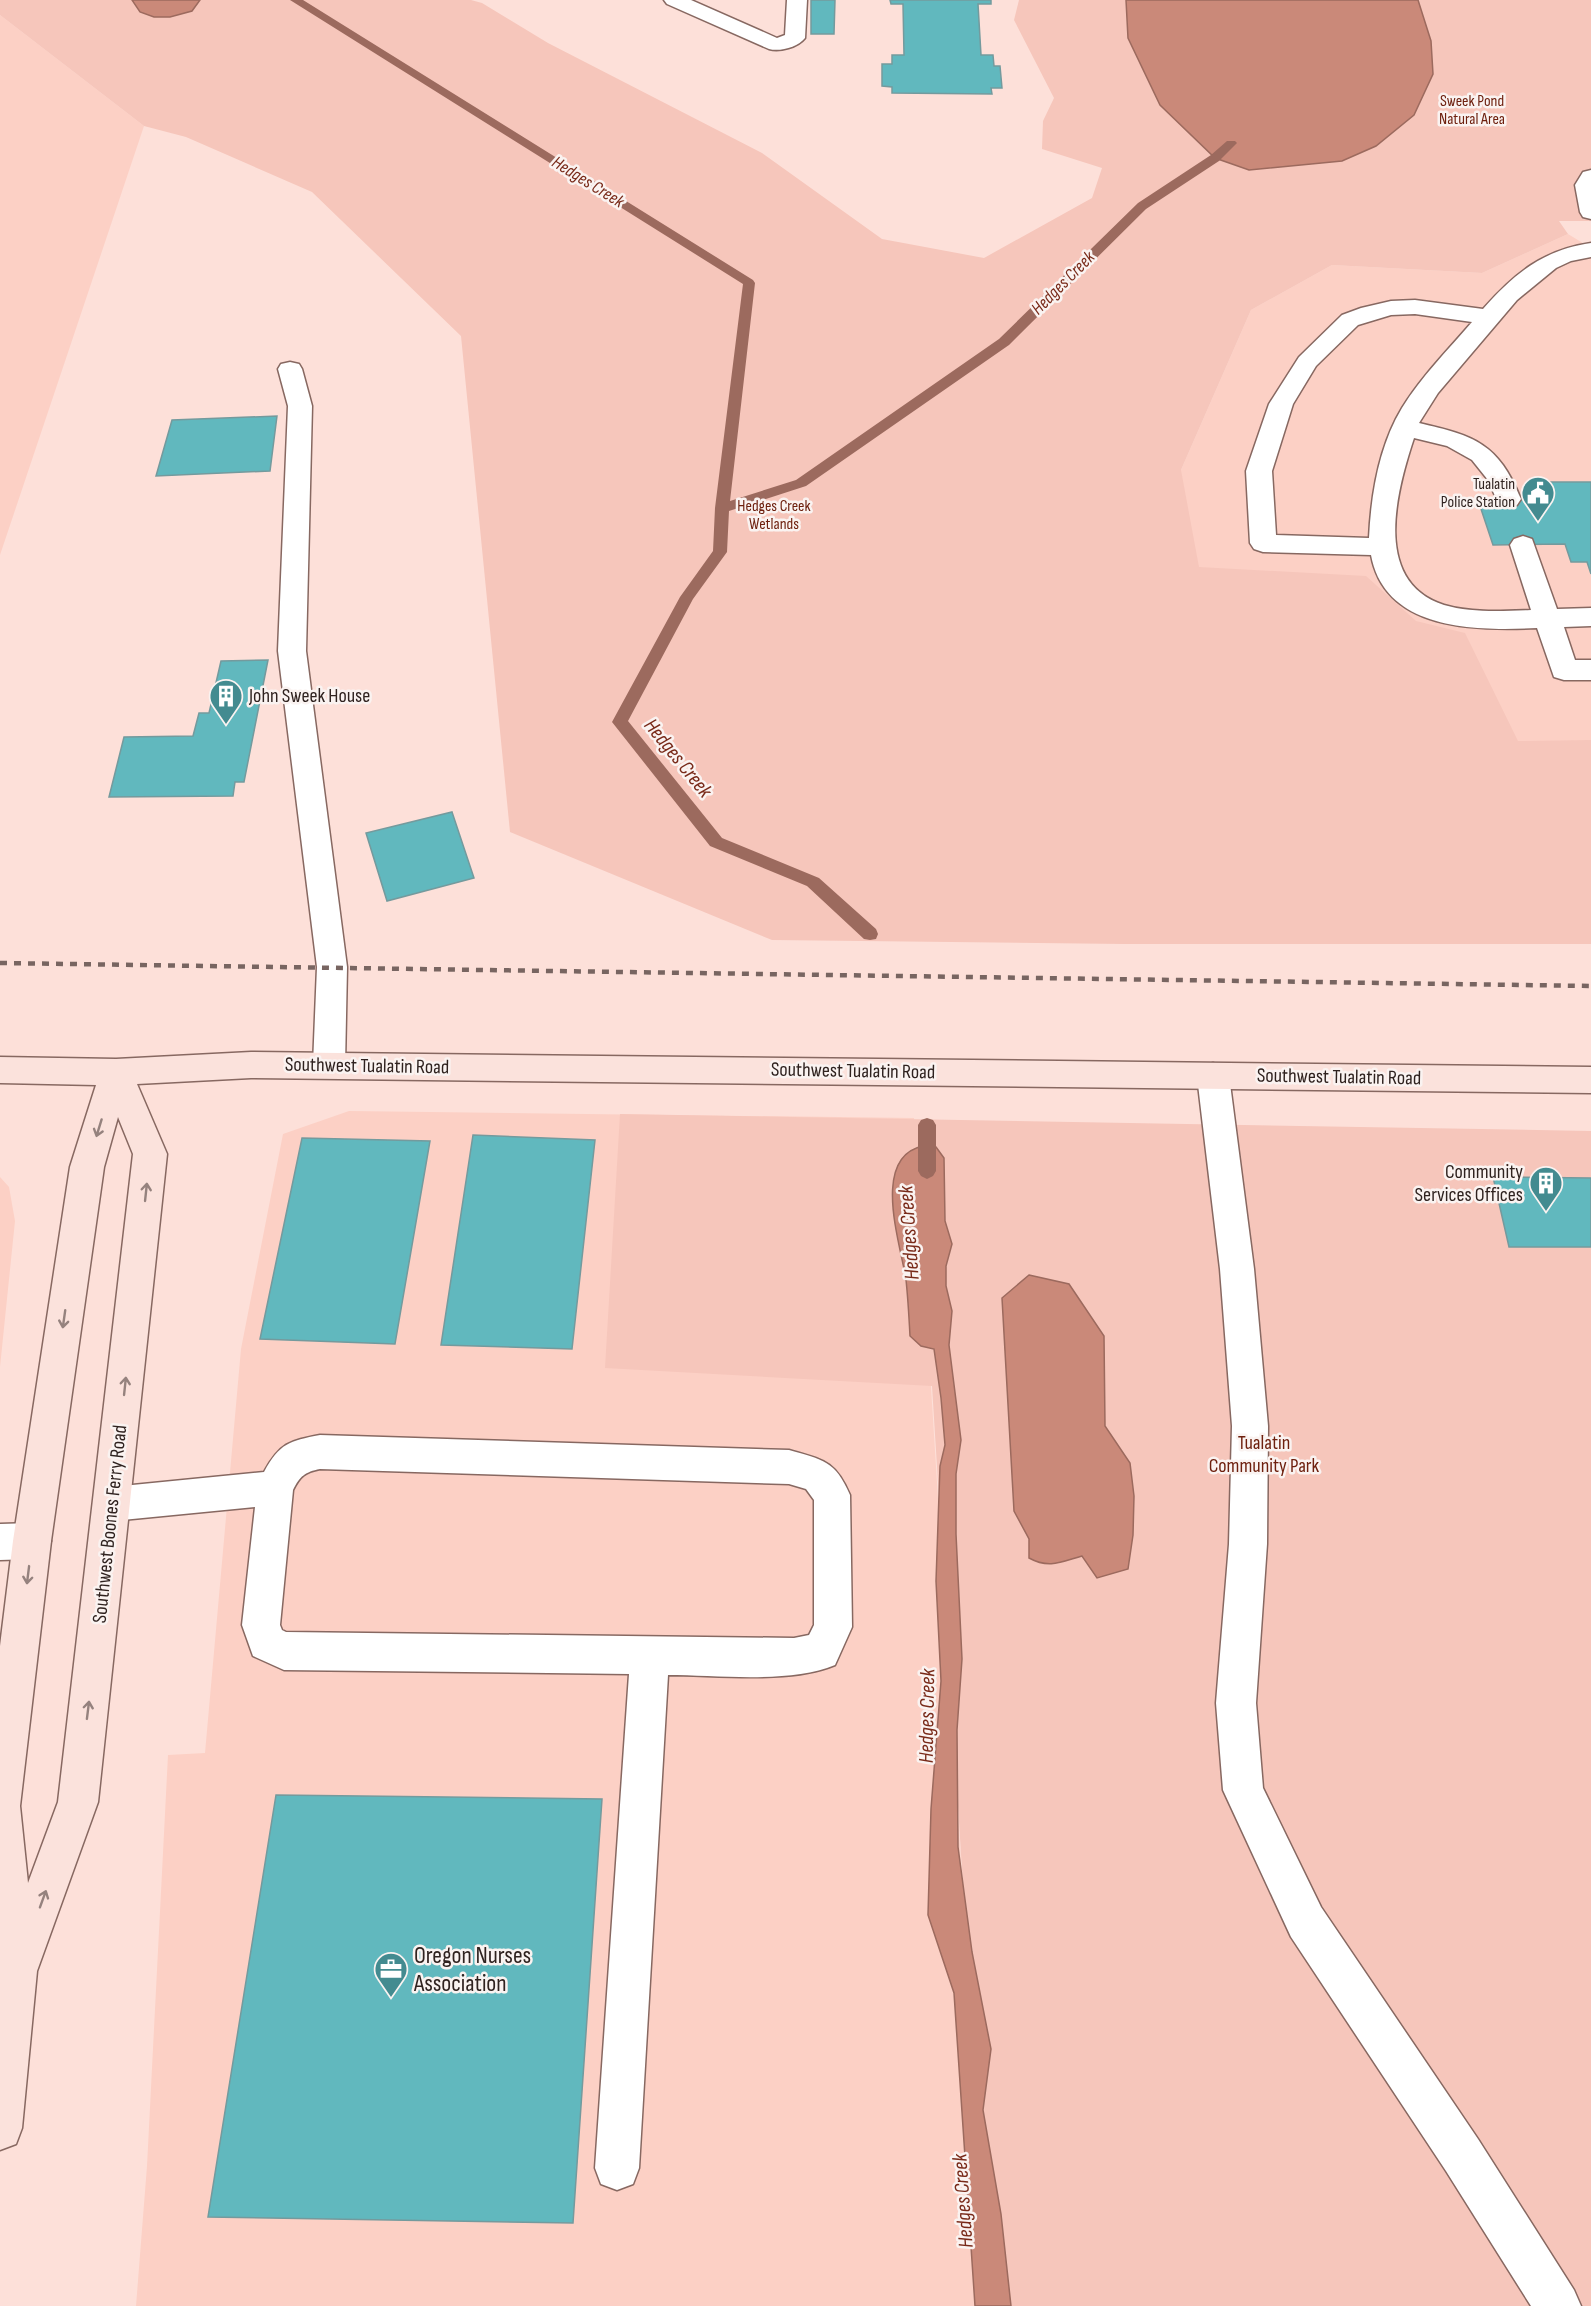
<svg xmlns="http://www.w3.org/2000/svg" width="1591" height="2306" font-family="'Sofia Sans Condensed',sans-serif">
  <style>
    .built { fill: #fcd0c5 }
    .green { fill: #f6c6bb; fill-rule: evenodd }
    .water { fill: #ca8979; stroke: #9c6a5e; stroke-width: 1.5 }
    .lines { fill: none; stroke-linecap: round; stroke-linejoin: round }
    .stream { fill: #9c6a5e; fill-rule: evenodd }
    .building { fill: #61b8be; stroke: #749a9d; stroke-width: 1.5 }
    .service-casing { stroke: #876861; stroke-width: 3 }
    .secondary-casing { stroke: #876861; stroke-width: 3 }
    .service { fill: #fff; fill-rule: evenodd }
    .secondary { fill: #fbe2dc; fill-rule: evenodd }
    .rail { stroke: #786561; stroke-width: 4.5; stroke-dasharray: 7 7; stroke-linecap: butt }
    .oneway { stroke: #95827e }
    .labels { text-anchor: middle; dominant-baseline: central; stroke-width: 5; stroke-linejoin: round; paint-order: stroke }
    .far-park-label { font-size: 16px; fill: #6e200e; stroke: #faf3f1 }
    .far-poi-label { font-size: 16px; fill: #2f221f; stroke: #faf3f1; text-anchor: end }
    .far-water-label { font-size: 18px; font-style: italic; fill: #792a19; stroke: #faf3f1 }
    .poi-label { font-size: 20px; fill: #2f221f; stroke: #faf3f1; text-anchor: start }
    .street-label { font-size: 20px; fill: #2f221f; stroke: #faf3f1 }
    .park-label { font-size: 20px; fill: #6e200e; stroke: #faf3f1 }
    .water-label { font-size: 21px; font-style: italic; fill: #792a19; stroke: #faf3f1 }
    .near-poi-label { font-size: 24px; fill: #2f221f; stroke: #faf3f1; text-anchor: start }
  </style>
  <rect width="100%" height="100%" fill="#fde0d9"/>
  <path class="built" d="M 0,15 L 144,126 L 0,555 Z
    M 1568,234 L 1591,248 L 1591,944 L 1124,944 L 1181,470 L 1251,310 L 1332,265 L 1482,273 Z
    M 349,1111 L 914,1118 L 989,2306 L 136,2306 L 147,2166 L 168,1755 L 205,1753 L 241,1349 L 283,1134 Z
    M 0,1177 L 9,1187 L 15,1221 L 0,1367 Z"/>
  <path class="green" d="M 0,0 L 471,0 L 482,3 L 548,43 L 762,153 L 882,239 L 984,258 L 1092,198 L 1102,168 L 1042,149 L 1043,121 L 1054,98 L 1014,20 L 1019,0 L 1591,0 L 1591,221 L 1559,221 L 1568,234 L 1482,273 L 1332,265 L 1251,310 L 1181,470 L 1199,567 L 1366,576 L 1416,621 L 1465,633 L 1518,741 L 1591,740 L 1591,944 L 1124,944 L 772,940 L 510,832 L 461,336 L 312,192 L 186,137 L 144,126 L 0,15 Z
    M 620,1114 L 1591,1131 L 1591,2306 L 989,2306 L 932,1386 L 605,1368 ZM 893,1219 L 929,1347 L 928,1347 L 921,1346 C 908,1304 902,1262 893,1219 Z"/>
  <path class="water" d="M 132,0 L 200,0 L 192,11 L 170,17 L 154,17 L 140,12 Z
    M 1126,0 L 1418,0 L 1431,41 L 1433,74 L 1414,115 L 1376,146 L 1342,161 L 1249,170 L 1215,158 L 1160,105 L 1128,38 Z
    M 923,1146 L 936,1147 L 944,1158 L 945,1221 L 952,1244 L 946,1266 L 946,1286 L 952,1311 L 949,1345 L 961,1440 L 956,1474 L 956,1534 L 962,1659 L 957,1730 L 958,1847 L 972,1952 L 991,2049 L 983,2110 L 1001,2214 L 1011,2306 L 975,2306 L 954,1993 L 928,1915 L 931,1809 L 941,1681 L 936,1581 L 940,1466 L 945,1445 L 941,1398 L 934,1349 L 921,1346 L 910,1336 C 909,1317 908,1298 906,1280 C 901,1245 870,1157 923,1146 Z
    M 1029,1275 L 1069,1284 L 1104,1336 L 1105,1426 L 1130,1463 L 1134,1496 L 1133,1535 L 1128,1569 L 1097,1578 L 1082,1556 C 1061,1562 1049,1569 1029,1558 L 1029,1539 L 1014,1511 L 1002,1298 Z"/>
  <g class="lines">
    <path class="stream" d="M 290,0 L 303,0 L 753,280 L 755,283 L 730,501 L 796,480 L 999,339 L 1138,203 L 1211,155 L 1227,141 L 1235,141 L 1237,143 L 1219,161 L 1146,209 L 1009,345 L 806,486 L 729,511 L 727,552 L 693,599 L 628,721 L 722,838 L 819,878 L 876,929 L 878,934 L 876,939 L 870,940 L 864,939 L 807,886 L 710,846 L 612,722 L 680,597 L 713,551 L 715,508 L 743,284 Z
      M 927,1118 L 933,1120 L 936,1125 L 936,1171 L 933,1176 L 927,1179 L 921,1176 L 918,1171 L 918,1125 L 921,1120 Z"/>
  </g>
  <path class="building" d="M 811,0 L 835,0 L 834,34 L 811,34 Z
    M 890,0 L 991,0 L 991,4 L 978,4 L 981,55 L 993,55 L 994,66 L 1000,66 L 1002,88 L 991,88 L 992,94 L 892,93 L 892,87 L 882,86 L 882,64 L 892,64 L 892,55 L 904,55 L 903,4 L 891,4 Z
    M 277,416 L 270,471 L 156,476 L 172,420 Z
    M 1543,482 L 1591,482 L 1591,574 L 1587,562 L 1571,562 L 1565,544 L 1493,545 L 1478,500 L 1549,499 Z
    M 268,660 L 244,782 L 235,782 L 233,796 L 109,797 L 124,737 L 193,736 L 199,713 L 209,713 L 221,661 Z
    M 452,812 L 474,878 L 387,901 L 366,833 Z
    M 473,1135 L 595,1140 L 572,1349 L 441,1345 Z
    M 302,1138 L 430,1141 L 395,1344 L 260,1339 Z
    M 1493,1177 L 1591,1178 L 1591,1247 L 1509,1247 Z
    M 276,1795 L 602,1799 L 573,2223 L 208,2217 Z"/>
  <g class="lines">
    <defs>
      <path id="service" d="M 664,0 L 691,0 L 777,38 L 785,35 L 787,0 L 807,0 L 805,38 C 798,47 780,52 769,49 L 667,4 Z
        M 1591,170 L 1591,219 L 1583,217 L 1580,212 L 1575,185 L 1583,172 Z
        M 1591,243 L 1591,257 L 1571,261 L 1556,268 L 1517,300 L 1438,393 L 1419,423 C 1475,436 1498,443 1521,499 L 1517,505 L 1508,507 L 1499,505 L 1488,480 L 1472,460 L 1447,446 L 1414,438 C 1396,492 1372,582 1444,605 C 1471,613 1503,611 1531,610 L 1510,545 L 1514,539 L 1523,536 L 1532,539 L 1557,609 L 1591,608 L 1591,626 L 1564,627 L 1575,660 L 1591,660 L 1591,680 L 1564,680 L 1554,677 L 1537,628 C 1476,631 1385,631 1371,555 L 1263,552 L 1254,549 L 1250,543 L 1246,471 L 1269,404 L 1299,357 L 1342,315 L 1361,308 L 1391,301 L 1415,300 L 1483,309 C 1515,273 1543,250 1591,243 ZM 1415,314 L 1472,322 C 1448,350 1421,377 1402,408 C 1379,446 1371,495 1369,538 L 1276,535 L 1272,471 L 1293,404 L 1316,366 L 1358,325 L 1391,315 Z
        M 290,362 L 299,364 L 302,369 L 312,406 L 306,651 L 347,967 L 345,1065 L 340,1074 L 329,1078 L 318,1074 L 313,1065 L 317,967 L 278,651 L 288,406 L 278,369 L 281,364 Z
        M 1213,1063 L 1224,1067 L 1229,1076 L 1254,1269 L 1268,1426 L 1267,1544 L 1256,1703 L 1263,1788 L 1321,1907 L 1478,2139 L 1574,2290 L 1581,2306 L 1531,2306 L 1446,2171 L 1291,1937 L 1223,1790 L 1216,1703 L 1229,1544 L 1232,1426 L 1220,1269 L 1197,1076 L 1202,1067 Z
        M 320,1435 L 789,1450 C 823,1460 835,1460 850,1495 L 852,1627 L 835,1665 C 789,1684 718,1675 668,1675 L 639,2168 L 633,2184 L 617,2190 L 601,2184 L 595,2168 L 629,1674 L 284,1670 L 253,1656 L 242,1625 L 255,1507 L 112,1521 L 99,1516 L 94,1504 L 99,1492 L 112,1487 L 264,1472 C 280,1443 289,1441 320,1435 ZM 320,1469 L 789,1484 L 806,1489 L 814,1500 L 814,1625 L 809,1635 L 794,1638 L 286,1632 L 282,1630 L 280,1625 L 293,1490 C 300,1476 305,1472 320,1469 Z
        M 32,1523 L 45,1528 L 51,1541 L 45,1554 L 32,1559 L 0,1560 L 0,1524 Z"/>
      <path id="secondary" d="M 251,1052 L 1591,1067 L 1591,1093 L 251,1078 L 137,1084 L 167,1154 L 98,1802 L 37,1971 L 22,2128 L 16,2144 L 0,2150 L 0,1646 L 13,1541 L 70,1167 L 96,1085 L 0,1083 L 0,1057 L 116,1059 ZM 118,1117 L 133,1154 L 58,1802 L 28,1883 L 20,1806 L 51,1541 L 104,1167 Z"/>
    </defs>
    <use href="#service" class="service-casing"/>
    <use href="#secondary" class="secondary-casing"/>
    <use href="#service" class="service"/>
    <use href="#secondary" class="secondary"/>
    <path class="rail" d="M 0,963 L 1591,986"/>
  </g>
  <defs><path id="oneway-shaft" d="M-6 0H5M1.5-3L5.5 0L1.5 3" fill="none" stroke-width="1.6" stroke-linecap="round" stroke-linejoin="round" transform="scale(1.5)"/></defs>
  <g class="oneway">
    <use href="#oneway-shaft" transform="translate(99 1128) rotate(107)"/>
    <use href="#oneway-shaft" transform="translate(146 1192) rotate(-84)"/>
    <use href="#oneway-shaft" transform="translate(64 1319) rotate(98)"/>
    <use href="#oneway-shaft" transform="translate(125 1386) rotate(-84)"/>
    <use href="#oneway-shaft" transform="translate(28 1575) rotate(97)"/>
    <use href="#oneway-shaft" transform="translate(88 1710) rotate(-83)"/>
    <use href="#oneway-shaft" transform="translate(43 1899) rotate(-70)"/>
  </g>
  <defs>
    <symbol id="civic-pin" viewBox="-11 -11 22 30"><path d="M0 17L-7.5 6A9.5 9.5 0 1 1 7.5 6Z" fill="#438b90" stroke="#faf3f1"/><path d="M-.6-6.5H3V-4.5H.6V-3L4-1V1h2V6H-6V1h2V-1L-.6-3ZM-1.2 2.5V6h2.4V2.5Z" fill="#fff"/></symbol>
    <symbol id="building-pin" viewBox="-11 -11 22 30"><path d="M0 17L-7.5 6A9.5 9.5 0 1 1 7.5 6Z" fill="#438b90" stroke="#faf3f1"/><path d="M-4-6H4V6H1V3H-1V6H-4ZM-2.5-4.3h1.7v1.8h-1.7ZM.8-4.3h1.7v1.8H.8ZM-2.5-1h1.7V.8h-1.7ZM.8-1h1.7V.8H.8Z" fill="#fff"/></symbol>
    <symbol id="office-pin" viewBox="-11 -11 22 30"><path d="M0 17L-7.5 6A9.5 9.5 0 1 1 7.5 6Z" fill="#438b90" stroke="#faf3f1"/><path d="M-6-3h4V-5.5h4V-3h4V5H-6ZM-1-4.5V-3h2v-1.5ZM-6 0V1H6V0Z" fill="#fff"/></symbol>
  </defs>
  <g fill-rule="evenodd">
    <use href="#civic-pin" x="1519" y="474" width="38" height="52"/>
    <use href="#building-pin" x="207" y="677" width="38" height="52"/>
    <use href="#building-pin" x="1527" y="1164" width="38" height="52"/>
    <use href="#office-pin" x="372" y="1950" width="38" height="52"/>
  </g>
  <g class="labels">
    <g class="far-park-label">
      <text x="1472" y="101">Sweek Pond<tspan x="1472" dy="18">Natural Area</tspan></text>
      <text x="774" y="506">Hedges Creek<tspan x="774" dy="18">Wetlands</tspan></text>
    </g>
    <g class="far-poi-label">
      <text x="1515" y="484">Tualatin<tspan x="1515" dy="18">Police Station</tspan></text>
    </g>
    <g class="far-water-label">
      <text transform="translate(588 182) rotate(32)">Hedges Creek</text>
      <text transform="translate(1063 283) rotate(-45)">Hedges Creek</text>
    </g>
    <g class="poi-label">
      <text x="249" y="696">John Sweek House</text>
      <text x="1523" y="1172" text-anchor="end">Community<tspan x="1523" dy="23">Services Offices</tspan></text>
    </g>
    <g class="street-label">
      <text transform="translate(367 1066) rotate(1)">Southwest Tualatin Road</text>
      <text transform="translate(853 1071) rotate(1)">Southwest Tualatin Road</text>
      <text transform="translate(1339 1077) rotate(1)">Southwest Tualatin Road</text>
      <text transform="translate(110 1524) rotate(-84)">Southwest Boones Ferry Road</text>
    </g>
    <g class="park-label">
      <text x="1264" y="1443">Tualatin<tspan x="1264" dy="23">Community Park</tspan></text>
    </g>
    <g class="water-label">
      <text transform="translate(678 758) rotate(51)">Hedges Creek</text>
      <text transform="translate(909 1233) rotate(-94)">Hedges Creek</text>
      <text transform="translate(927 1716) rotate(-89)">Hedges Creek</text>
      <text transform="translate(963 2201) rotate(-94)">Hedges Creek</text>
    </g>
    <g class="near-poi-label">
      <text x="414" y="1955">Oregon Nurses<tspan x="414" dy="28">Association</tspan></text>
    </g>
  </g>
</svg>
